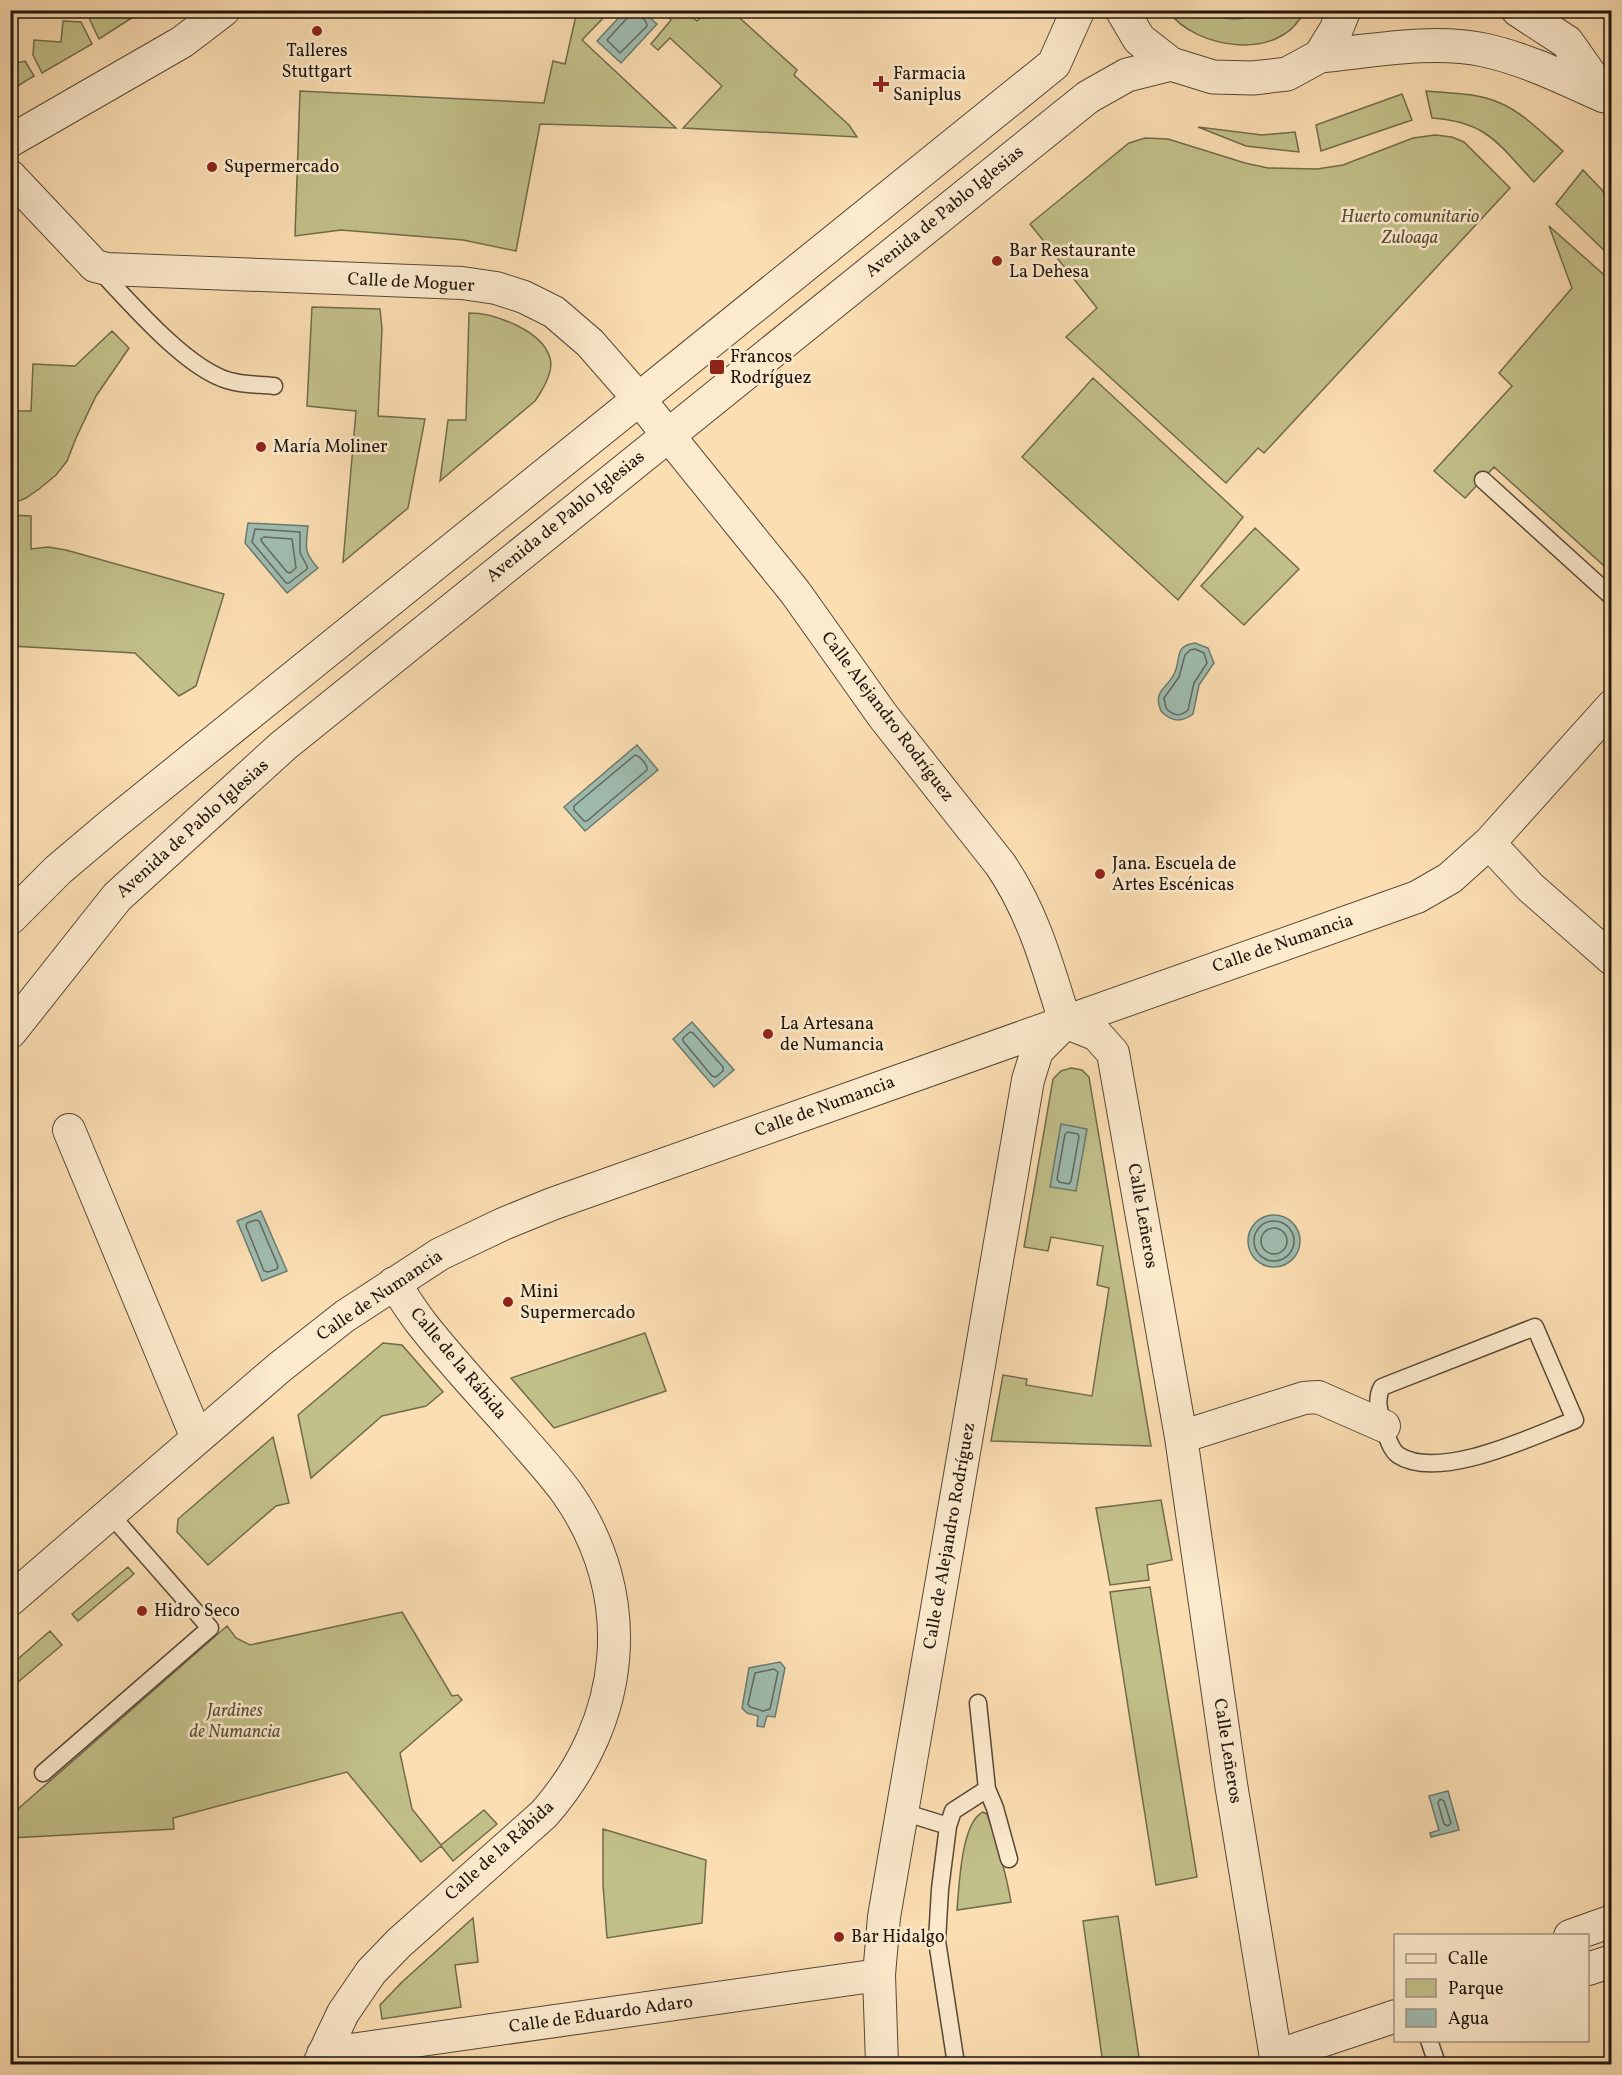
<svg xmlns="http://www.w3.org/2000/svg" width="1622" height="2075" font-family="Vollkorn,serif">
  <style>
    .green { fill: #c2c089; stroke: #716b4c; stroke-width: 1.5 }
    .water { fill: #9fbcb0; stroke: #6c7a6f; stroke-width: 1.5 }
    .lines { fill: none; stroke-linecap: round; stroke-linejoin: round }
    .shore { stroke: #60695f; stroke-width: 1.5 }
    .service-casing { stroke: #574837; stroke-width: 19 }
    .minor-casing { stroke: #574837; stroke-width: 34 }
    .tertiary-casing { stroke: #574837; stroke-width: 35 }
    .service { stroke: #fceacd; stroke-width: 16 }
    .minor { stroke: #fceacd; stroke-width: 32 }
    .tertiary { stroke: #fceacd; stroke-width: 33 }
    .poi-dot { fill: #8f2418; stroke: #fceacd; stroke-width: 2 }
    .labels { text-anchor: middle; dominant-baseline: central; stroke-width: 5; stroke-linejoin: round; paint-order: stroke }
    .poi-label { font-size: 18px; fill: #20160e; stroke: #fceacd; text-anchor: start }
    .street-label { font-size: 18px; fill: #20160e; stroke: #fceacd }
    .park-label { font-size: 18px; font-style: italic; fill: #595239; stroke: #fceacd }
  </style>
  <rect width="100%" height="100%" fill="#fbdeb2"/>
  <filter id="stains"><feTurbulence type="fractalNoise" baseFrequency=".00333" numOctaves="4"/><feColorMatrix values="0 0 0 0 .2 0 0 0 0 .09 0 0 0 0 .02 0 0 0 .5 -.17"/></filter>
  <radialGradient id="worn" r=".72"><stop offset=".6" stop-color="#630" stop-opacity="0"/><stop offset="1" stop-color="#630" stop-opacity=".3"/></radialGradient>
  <path class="green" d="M 139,11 L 141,12 L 99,39 L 90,20 L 91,11 Z
    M 577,11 L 610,11 L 582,40 L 676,128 L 540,124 L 516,251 L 463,240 L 341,230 L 295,236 L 300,91 L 544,103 L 553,61 L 565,64 Z
    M 662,11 L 684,11 L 697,21 L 707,11 L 732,11 L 797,70 L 794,75 L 849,125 L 857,137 L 683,128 L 722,86 L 670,38 L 658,50 L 651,44 L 671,20 Z
    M 1168,11 L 1304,11 C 1282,62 1196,50 1168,11 Z
    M 63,21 L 81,22 L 92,44 L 42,73 L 33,55 L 34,40 L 61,42 Z
    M 25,61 L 34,76 L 11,90 L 11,64 Z
    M 1426,91 C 1451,93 1477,93 1500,103 C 1524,113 1544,135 1563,151 L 1534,182 C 1498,144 1488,122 1432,118 Z
    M 1402,94 L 1412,120 L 1321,151 L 1316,125 Z
    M 1198,127 L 1262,135 L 1295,132 L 1299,152 L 1246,146 Z
    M 1435,135 L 1452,137 L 1464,142 L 1510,188 L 1264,453 L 1258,448 L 1226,483 L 1066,337 L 1097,308 L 1030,224 L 1129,143 L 1145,138 L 1168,139 L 1245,163 L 1268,168 L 1317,169 L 1343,165 L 1413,138 Z
    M 1583,170 L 1602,190 L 1611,205 L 1611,257 L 1556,204 Z
    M 1549,226 L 1611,281 L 1611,572 L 1494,467 L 1465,498 L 1434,471 L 1512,386 L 1499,373 L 1572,288 Z
    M 312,307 L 380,309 L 382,329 L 378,416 L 425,419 L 408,508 L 343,562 L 356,411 L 307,406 Z
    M 469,313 C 494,313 542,330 550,358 C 554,372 542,391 535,401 L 440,481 L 448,420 L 466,420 Z
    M 112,331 L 129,348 L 96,396 L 76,438 L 67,461 L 56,475 L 39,489 L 26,498 L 11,504 L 11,411 L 31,411 L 33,364 L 75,366 Z
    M 1093,378 L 1243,517 L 1178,600 L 1022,457 Z
    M 11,515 L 31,516 L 31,549 L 48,547 L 66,550 L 224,594 L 196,686 L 179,696 L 135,653 L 11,646 Z
    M 1255,528 L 1299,569 L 1244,625 L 1201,586 Z
    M 1071,1068 L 1082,1070 L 1089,1077 L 1151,1446 L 991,1441 L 1003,1375 L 1027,1379 L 1026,1385 L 1092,1396 L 1109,1288 L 1097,1285 L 1103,1246 L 1051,1237 L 1048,1251 L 1024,1247 L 1053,1079 L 1061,1071 Z
    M 645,1333 L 666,1391 L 554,1428 L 511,1378 Z
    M 383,1343 L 402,1345 L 443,1392 L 426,1406 L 382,1416 L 311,1478 L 298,1415 Z
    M 273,1437 L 289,1503 L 276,1506 L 208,1565 L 177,1532 L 178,1519 Z
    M 1161,1500 L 1172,1560 L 1147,1565 L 1149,1580 L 1110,1585 L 1096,1508 Z
    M 128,1567 L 134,1574 L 78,1621 L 72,1614 Z
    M 1150,1587 L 1197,1877 L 1156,1885 L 1110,1592 Z
    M 402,1612 L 452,1696 L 458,1695 L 462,1700 L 400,1753 L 412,1809 L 441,1845 L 484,1810 L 497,1824 L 453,1861 L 441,1846 L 421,1862 L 347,1772 L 173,1818 L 174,1829 L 11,1838 L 11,1815 L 227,1626 L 236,1638 L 250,1645 Z
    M 50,1631 L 62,1645 L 11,1688 L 11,1665 Z
    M 983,1812 L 987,1814 C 997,1843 1006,1872 1011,1902 L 957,1910 C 959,1888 961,1822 983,1812 Z
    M 603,1829 L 706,1860 L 702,1923 L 607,1938 L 603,1885 Z
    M 1118,1916 L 1140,2064 L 1103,2064 L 1083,1921 Z
    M 473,1918 L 478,1962 L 455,1965 L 461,2007 L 382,2019 L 380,2005 L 402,1982 Z"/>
  <path class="water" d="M 626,10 L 642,11 L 657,24 L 621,63 L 597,41 Z
    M 1206,11 L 1256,11 C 1242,24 1221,19 1206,11 Z
    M 248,523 L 308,526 C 306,546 303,552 318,568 L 287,593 L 245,543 Z
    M 1195,643 L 1208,648 L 1214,663 L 1199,685 L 1193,714 C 1181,723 1171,722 1161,711 C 1152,690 1168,689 1175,672 C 1181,658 1174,646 1195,643 Z
    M 637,745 L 658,770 L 585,831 L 564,807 Z
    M 692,1022 L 734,1070 L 714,1087 L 673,1039 Z
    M 1061,1124 L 1087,1129 L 1076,1191 L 1050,1187 Z
    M 261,1211 L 287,1271 L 262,1281 L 237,1221 Z
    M1248 1241a26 26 0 1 1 52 0a26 26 0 1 1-52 0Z
    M 780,1662 L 785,1668 L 775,1717 L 767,1716 L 764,1727 L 757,1726 L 758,1716 L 747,1713 L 742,1708 L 749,1668 Z
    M 1448,1791 L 1459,1830 L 1431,1837 L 1430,1833 L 1439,1830 L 1429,1796 Z"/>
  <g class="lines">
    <path class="shore" d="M 630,10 L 628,17 L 607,40 L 620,53 L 647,26 C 647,19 639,18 639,10
      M 255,529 L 300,532 L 300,553 L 307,566 L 307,569 L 289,583 L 286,583 L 252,542 Z
      M 264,537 L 292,539 L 296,568 L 290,573 L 287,572 L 262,542 L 261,539 Z
      M 1195,649 L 1204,653 L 1207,663 L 1194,683 L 1188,710 C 1180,717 1173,716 1166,708 L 1164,698 L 1179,677 L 1185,655 L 1190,650 Z
      M 635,755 C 640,756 648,765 647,770 L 587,821 L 584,821 L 574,810 L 574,806 Z
      M 690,1032 L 693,1033 L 723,1067 L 723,1071 L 716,1077 L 712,1076 L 683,1041 L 683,1038 Z
      M 1068,1132 L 1078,1134 L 1079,1136 L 1071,1181 L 1069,1184 L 1059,1182 L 1057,1179 L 1065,1134 Z
      M 256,1220 L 259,1221 L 278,1266 L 277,1269 L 268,1272 L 264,1271 L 246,1226 L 247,1223 Z
      M1254 1241a20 20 0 1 1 40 0a20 20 0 1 1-40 0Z
      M1261 1241a13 13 0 1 1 26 0a13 13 0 1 1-26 0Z
      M 774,1669 L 778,1672 L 770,1709 L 763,1711 L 750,1707 L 748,1704 L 755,1673 Z
      M 1440,1799 L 1444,1801 L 1451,1823 L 1448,1826 L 1444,1824 L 1438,1803 Z"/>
    <defs>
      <path id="service" d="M 98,269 C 130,302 178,359 219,377 C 236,385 256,384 274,386
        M 1483,480 L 1612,597
        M 1535,1327 L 1575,1420 C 1533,1436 1439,1482 1398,1455 C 1391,1450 1388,1439 1385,1431 C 1381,1416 1374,1401 1382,1387 Z
        M 978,1703 L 987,1789 L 995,1808 L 1009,1859
        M 43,1773 L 210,1628 L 110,1514
        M 903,1812 L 948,1826 L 940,1889 L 937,1941 L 956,2064
        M 948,1826 L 953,1811 L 987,1789
        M 1429,2040 L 1437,2064"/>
      <path id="minor" d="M 10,141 L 182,42 L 224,10
        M 10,176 L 95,266 L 107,269 L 462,283 L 496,288 L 524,297 L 554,312 L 590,343 L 639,399 L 795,592 L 883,716 L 1000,864 C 1033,912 1048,967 1065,1022
        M 1489,843 L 1530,887 L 1612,959
        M 1065,1022 L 1097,1035 L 1113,1053 L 1181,1437 L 1231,1784 L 1277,2064
        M 69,1130 L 197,1438
        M 1181,1437 L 1304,1398 L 1318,1397 L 1384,1426
        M 10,1600 L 280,1367 L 345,1316 L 440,1254 L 503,1224 L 552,1204 L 1417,897 L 1450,878 L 1489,843 L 1612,706
        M 1570,1936 L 1612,1921
        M 1588,1969 L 1612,1961
        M 323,2054 L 879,1975
        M 1276,2056 L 1396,2016
        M 319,2064 L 343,2013 L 371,1972 L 399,1943 L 544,1814 C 626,1721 639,1596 567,1493 C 551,1471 532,1451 514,1430 C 483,1395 451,1361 422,1324 C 412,1311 403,1297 394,1283
        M 882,2064 L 879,1975 L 884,1917 L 1022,1115 L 1028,1080 L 1037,1051 L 1063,1025"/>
      <path id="tertiary" d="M 1122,10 L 1139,39 L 1171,64 L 1213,77 L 1253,78 L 1287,74 L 1320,56 L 1336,30 L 1344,10
        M 1518,10 L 1567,42 L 1605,96
        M 1320,56 C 1372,51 1433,39 1484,50 C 1526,59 1566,79 1604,96
        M 10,918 L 58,870 L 110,826 L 1054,64 L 1078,10
        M 10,1032 L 117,897 L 283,746 L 1088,97 L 1127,75 L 1171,64"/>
    </defs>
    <use href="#service" class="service-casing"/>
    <use href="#minor" class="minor-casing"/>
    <use href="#tertiary" class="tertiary-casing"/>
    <use href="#service" class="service"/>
    <use href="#minor" class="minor"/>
    <use href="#tertiary" class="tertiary"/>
  </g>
  <g class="poi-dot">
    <circle cx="317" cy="31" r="6"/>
    <path d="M878 75h6v6h6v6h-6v6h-6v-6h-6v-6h6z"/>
    <circle cx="212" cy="167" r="6"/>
    <circle cx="997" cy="261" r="6"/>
    <rect x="709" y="359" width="16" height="16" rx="3"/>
    <circle cx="261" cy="447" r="6"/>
    <circle cx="1100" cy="874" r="6"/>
    <circle cx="768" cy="1034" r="6"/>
    <circle cx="508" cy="1302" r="6"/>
    <circle cx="142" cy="1611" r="6"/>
    <circle cx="839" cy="1937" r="6"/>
  </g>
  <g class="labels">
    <g class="poi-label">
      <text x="317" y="51" text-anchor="middle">Talleres<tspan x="317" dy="21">Stuttgart</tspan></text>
      <text x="893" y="74">Farmacia<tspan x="893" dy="21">Saniplus</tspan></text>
      <text x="224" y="167">Supermercado</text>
      <text x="1009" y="251">Bar Restaurante<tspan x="1009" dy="21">La Dehesa</tspan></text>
      <text x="730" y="357">Francos<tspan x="730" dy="21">Rodríguez</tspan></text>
      <text x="273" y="447">María Moliner</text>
      <text x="1112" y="864">Jana. Escuela de<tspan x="1112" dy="21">Artes Escénicas</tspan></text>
      <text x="780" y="1024">La Artesana<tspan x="780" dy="21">de Numancia</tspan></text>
      <text x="520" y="1292">Mini<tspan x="520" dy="21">Supermercado</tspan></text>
      <text x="154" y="1611">Hidro Seco</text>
      <text x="851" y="1937">Bar Hidalgo</text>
    </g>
    <g class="street-label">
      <text transform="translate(945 212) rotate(-39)">Avenida de Pablo Iglesias</text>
      <text transform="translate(411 283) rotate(3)">Calle de Moguer</text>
      <text transform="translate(566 517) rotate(-39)">Avenida de Pablo Iglesias</text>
      <text transform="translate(887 717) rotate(53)">Calle Alejandro Rodríguez</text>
      <text transform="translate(193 829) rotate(-42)">Avenida de Pablo Iglesias</text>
      <text transform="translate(1283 944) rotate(-19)">Calle de Numancia</text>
      <text transform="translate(825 1107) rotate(-20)">Calle de Numancia</text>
      <text transform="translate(1142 1216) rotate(80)">Calle Leñeros</text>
      <text transform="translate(380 1296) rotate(-34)">Calle de Numancia</text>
      <text transform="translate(458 1364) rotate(50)">Calle de la Rábida</text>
      <text transform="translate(950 1536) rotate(-80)">Calle de Alejandro Rodríguez</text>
      <text transform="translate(1227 1751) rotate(81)">Calle Leñeros</text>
      <text transform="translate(500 1851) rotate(-42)">Calle de la Rábida</text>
      <text transform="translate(601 2015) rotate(-8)">Calle de Eduardo Adaro</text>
    </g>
    <g class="park-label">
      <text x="1410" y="217">Huerto comunitario<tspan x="1410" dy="21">Zuloaga</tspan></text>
      <text x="235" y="1711">Jardines<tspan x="235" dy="21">de Numancia</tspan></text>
    </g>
  </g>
  <rect width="1622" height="2075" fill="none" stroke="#fbdeb2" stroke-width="36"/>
  <rect x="12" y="12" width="1598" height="2051" fill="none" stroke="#20160e" stroke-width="3"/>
  <rect x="18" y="18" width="1586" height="2039" fill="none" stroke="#20160e" stroke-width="1.5"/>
  <rect x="1394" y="1934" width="195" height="108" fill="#fceacd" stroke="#a49581" stroke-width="1.5"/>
  <rect x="1406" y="1954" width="30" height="9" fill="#fceacd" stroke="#a49581" stroke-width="1.5"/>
  <text x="1448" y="1964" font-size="18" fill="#20160e">Calle</text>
  <rect x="1406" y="1979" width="30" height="18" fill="#c2c089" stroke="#a49581" stroke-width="1.5"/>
  <text x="1448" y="1994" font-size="18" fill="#20160e">Parque</text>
  <rect x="1406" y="2009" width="30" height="18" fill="#9fbcb0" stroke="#a49581" stroke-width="1.5"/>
  <text x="1448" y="2024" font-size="18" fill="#20160e">Agua</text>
  <rect width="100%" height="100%" filter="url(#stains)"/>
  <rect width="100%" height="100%" fill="url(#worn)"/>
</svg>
